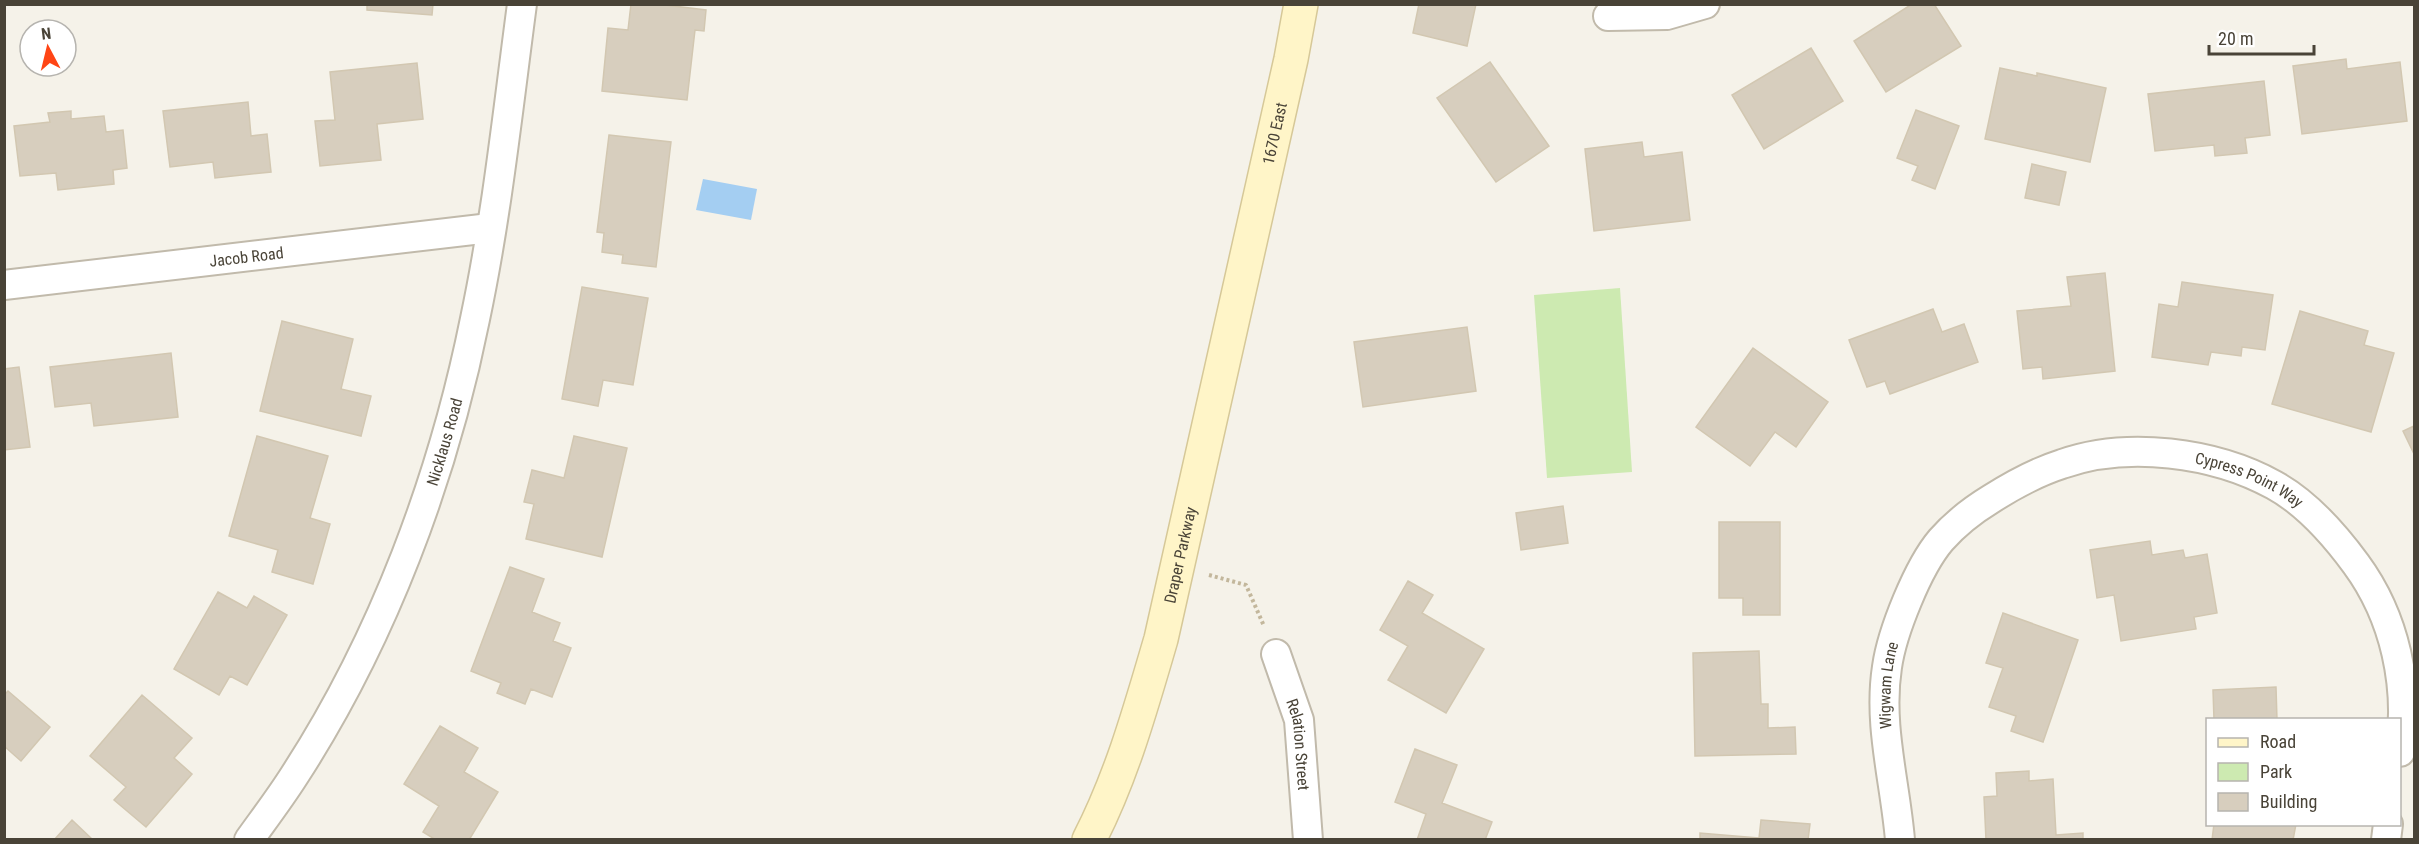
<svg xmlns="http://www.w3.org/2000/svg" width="2419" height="844" font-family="'Roboto Condensed',sans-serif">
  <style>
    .green { fill: #cdeab1 }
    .water { fill: #a4cef2 }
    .building { fill: #d7cebe; stroke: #d2c7b1; stroke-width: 1.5 }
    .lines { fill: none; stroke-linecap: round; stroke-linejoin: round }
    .street-casing { stroke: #c1baab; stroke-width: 32 }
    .secondary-casing { stroke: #d6c898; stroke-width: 36 }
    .path { stroke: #c3b79c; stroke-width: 4; stroke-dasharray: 3 3; stroke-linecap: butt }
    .street { stroke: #fff; stroke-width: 28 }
    .secondary { stroke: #fff5c8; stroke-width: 33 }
    .labels { text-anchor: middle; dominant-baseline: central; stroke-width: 4.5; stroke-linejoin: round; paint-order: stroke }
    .street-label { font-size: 16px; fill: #494337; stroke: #fff }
  </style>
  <rect width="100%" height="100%" fill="#f5f2e9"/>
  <path class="green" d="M 1620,288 L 1632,472 L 1547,478 L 1534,295 Z"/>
  <path class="water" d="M 703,179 L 757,189 L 751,220 L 696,210 Z"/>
  <path class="building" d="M 367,4 L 433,4 L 432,15 L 367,10 Z
    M 631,4 L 657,4 L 706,10 L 704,31 L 695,30 L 687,100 L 602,91 L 608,28 L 628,30 Z
    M 1419,4 L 1476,4 L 1467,46 L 1413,33 Z
    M 1912,4 L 1934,4 L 1961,46 L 1886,92 L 1854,41 Z
    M 1811,48 L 1843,101 L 1764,149 L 1732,95 Z
    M 2346,59 L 2347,69 L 2400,62 L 2407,121 L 2302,134 L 2293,66 Z
    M 1490,62 L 1549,146 L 1496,182 L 1437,98 Z
    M 417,63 L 423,119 L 377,124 L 381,160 L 320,166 L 315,121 L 335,120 L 330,72 Z
    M 2000,68 L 2037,76 L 2037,73 L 2106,88 L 2090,162 L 1985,139 Z
    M 2264,81 L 2270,135 L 2245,138 L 2247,153 L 2215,156 L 2214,145 L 2155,151 L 2148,94 Z
    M 248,102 L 251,136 L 267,134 L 271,172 L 215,178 L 213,162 L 170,167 L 163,111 Z
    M 1916,110 L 1959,126 L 1935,189 L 1912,180 L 1918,166 L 1897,158 Z
    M 71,111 L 71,119 L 104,116 L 106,132 L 123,130 L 127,168 L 113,170 L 114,184 L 58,190 L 56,173 L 20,176 L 14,126 L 50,122 L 48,113 Z
    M 609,135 L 671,142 L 656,267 L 622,263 L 623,255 L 602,252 L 604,233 L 597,232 Z
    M 1642,142 L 1644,157 L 1682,152 L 1690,220 L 1594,231 L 1585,149 Z
    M 2032,164 L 2066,172 L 2059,205 L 2025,198 Z
    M 2105,273 L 2115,371 L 2043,379 L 2042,367 L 2023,369 L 2017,311 L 2071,306 L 2067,277 Z
    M 2182,282 L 2273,295 L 2265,350 L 2242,347 L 2241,356 L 2211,352 L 2208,365 L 2152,357 L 2159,304 L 2178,307 Z
    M 582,287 L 648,298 L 633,385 L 603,380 L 598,406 L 562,399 Z
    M 1933,309 L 1942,332 L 1964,324 L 1978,362 L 1890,394 L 1885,381 L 1867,387 L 1849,340 Z
    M 2300,311 L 2368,331 L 2364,345 L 2394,353 L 2371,432 L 2272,404 Z
    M 282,321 L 353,339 L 341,389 L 371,396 L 361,436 L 260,411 Z
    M 1467,327 L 1476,391 L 1363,407 L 1354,342 Z
    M 1753,348 L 1828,402 L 1796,447 L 1775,432 L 1750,466 L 1696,427 Z
    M 171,353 L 178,417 L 94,426 L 91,403 L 55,407 L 50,367 Z
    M 19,367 L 30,447 L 4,450 L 4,369 Z
    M 2414,426 L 2414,454 L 2403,431 Z
    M 257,436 L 328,456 L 310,518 L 330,524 L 313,584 L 272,572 L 278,550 L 229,536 Z
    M 574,436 L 627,448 L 602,557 L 526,539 L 534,504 L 524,502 L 532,470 L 564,478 Z
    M 1563,506 L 1568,543 L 1521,550 L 1516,513 Z
    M 1719,522 L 1780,522 L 1780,615 L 1743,615 L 1743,598 L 1719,598 Z
    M 2150,541 L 2152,555 L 2183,550 L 2185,558 L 2207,554 L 2217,613 L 2194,617 L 2196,629 L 2121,641 L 2114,595 L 2097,598 L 2090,550 Z
    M 510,567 L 544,579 L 532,612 L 560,623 L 553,641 L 571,648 L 552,697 L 531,689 L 525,704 L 497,693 L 501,683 L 471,671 Z
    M 1408,581 L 1433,595 L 1422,613 L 1484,649 L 1446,713 L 1388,680 L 1408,646 L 1380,630 Z
    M 218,592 L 247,608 L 254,596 L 287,615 L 247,685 L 230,676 L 219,695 L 174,669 Z
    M 2003,613 L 2078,640 L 2043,742 L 2011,731 L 2016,716 L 1989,707 L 2003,668 L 1986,663 Z
    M 1759,651 L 1761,704 L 1768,704 L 1768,728 L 1795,727 L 1796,754 L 1695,756 L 1693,653 Z
    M 2276,687 L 2277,720 L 2214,720 L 2213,690 Z
    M 8,691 L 50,727 L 21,761 L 4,746 L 4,695 Z
    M 142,695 L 192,738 L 174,758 L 192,774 L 146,827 L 114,800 L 126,787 L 90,756 Z
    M 440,726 L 478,748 L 464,772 L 498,792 L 469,840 L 436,840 L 423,832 L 439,806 L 404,784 Z
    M 1415,749 L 1457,765 L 1442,803 L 1492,822 L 1485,840 L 1417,840 L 1426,814 L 1395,802 Z
    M 2029,771 L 2029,781 L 2053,779 L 2056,835 L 2083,833 L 2083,840 L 1986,840 L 1984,797 L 1997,796 L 1996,773 Z
    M 72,820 L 93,840 L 54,840 Z
    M 1761,820 L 1810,824 L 1808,840 L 1700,840 L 1700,833 L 1759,838 Z
    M 2214,824 L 2296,824 L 2293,840 L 2212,840 Z"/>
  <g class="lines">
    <defs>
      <g id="street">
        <path d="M 1608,16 L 1667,15 L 1705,4"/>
        <path id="s1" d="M 4,285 L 490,228"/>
        <path id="s2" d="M 1276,654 L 1299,720 L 1308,840"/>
        <path id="s3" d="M 249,840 C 264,819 280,798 294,776 C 383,639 443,478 475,319 C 497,215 508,109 522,4"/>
        <path id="s4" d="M 1900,840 C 1895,781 1878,725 1887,667 C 1892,632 1918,567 1941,540 C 1955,524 1973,510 1991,499 C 2013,485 2037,472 2062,464 C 2127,441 2214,452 2274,485 C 2307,503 2334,534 2356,564 C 2395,617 2410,686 2400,752"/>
        <path d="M 2386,840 L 2388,824"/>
      </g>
      <g id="secondary">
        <path id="s5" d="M 1089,840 C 1122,776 1141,707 1161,639 L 1291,59 L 1301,4"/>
      </g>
    </defs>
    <use href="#street" class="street-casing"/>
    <use href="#secondary" class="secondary-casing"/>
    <path class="path" d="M 1209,575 L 1246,585 L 1264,626"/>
    <use href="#street" class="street"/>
    <use href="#secondary" class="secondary"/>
  </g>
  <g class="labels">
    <g class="street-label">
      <text stroke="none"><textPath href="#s5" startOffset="732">1670 East</textPath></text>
      <text stroke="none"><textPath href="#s1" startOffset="244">Jacob Road</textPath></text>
      <text stroke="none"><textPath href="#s3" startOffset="446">Nicklaus Road</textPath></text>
      <text stroke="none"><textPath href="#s4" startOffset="651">Cypress Point Way</textPath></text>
      <text stroke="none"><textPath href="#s5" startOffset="300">Draper Parkway</textPath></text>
      <text stroke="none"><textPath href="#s4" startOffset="156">Wigwam Lane</textPath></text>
      <text stroke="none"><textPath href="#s2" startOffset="94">Relation Street</textPath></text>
    </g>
  </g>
  <rect width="2419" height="844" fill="none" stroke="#494337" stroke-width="12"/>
  <rect x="2206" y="718" width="195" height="108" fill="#ffffff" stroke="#b6b4af" stroke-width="1.5"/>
  <rect x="2218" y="738" width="30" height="9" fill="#fff5c8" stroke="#b6b4af" stroke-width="1.5"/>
  <text x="2260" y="748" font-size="18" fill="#494337">Road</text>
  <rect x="2218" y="763" width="30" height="18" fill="#cdeab1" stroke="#b6b4af" stroke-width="1.5"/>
  <text x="2260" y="778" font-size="18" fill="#494337">Park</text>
  <rect x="2218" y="793" width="30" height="18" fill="#d7cebe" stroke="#b6b4af" stroke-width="1.5"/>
  <text x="2260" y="808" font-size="18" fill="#494337">Building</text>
  <g transform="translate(48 48) rotate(353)"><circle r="28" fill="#ffffff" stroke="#b6b4af" stroke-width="1.5"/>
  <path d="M0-4.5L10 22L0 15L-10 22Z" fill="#ff4515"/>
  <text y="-9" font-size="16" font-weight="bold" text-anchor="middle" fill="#494337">N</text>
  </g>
  <path d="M2209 45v9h105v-9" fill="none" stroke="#494337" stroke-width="3"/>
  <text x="2218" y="45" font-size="18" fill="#494337" stroke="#ffffff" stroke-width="4.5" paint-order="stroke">20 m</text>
</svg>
